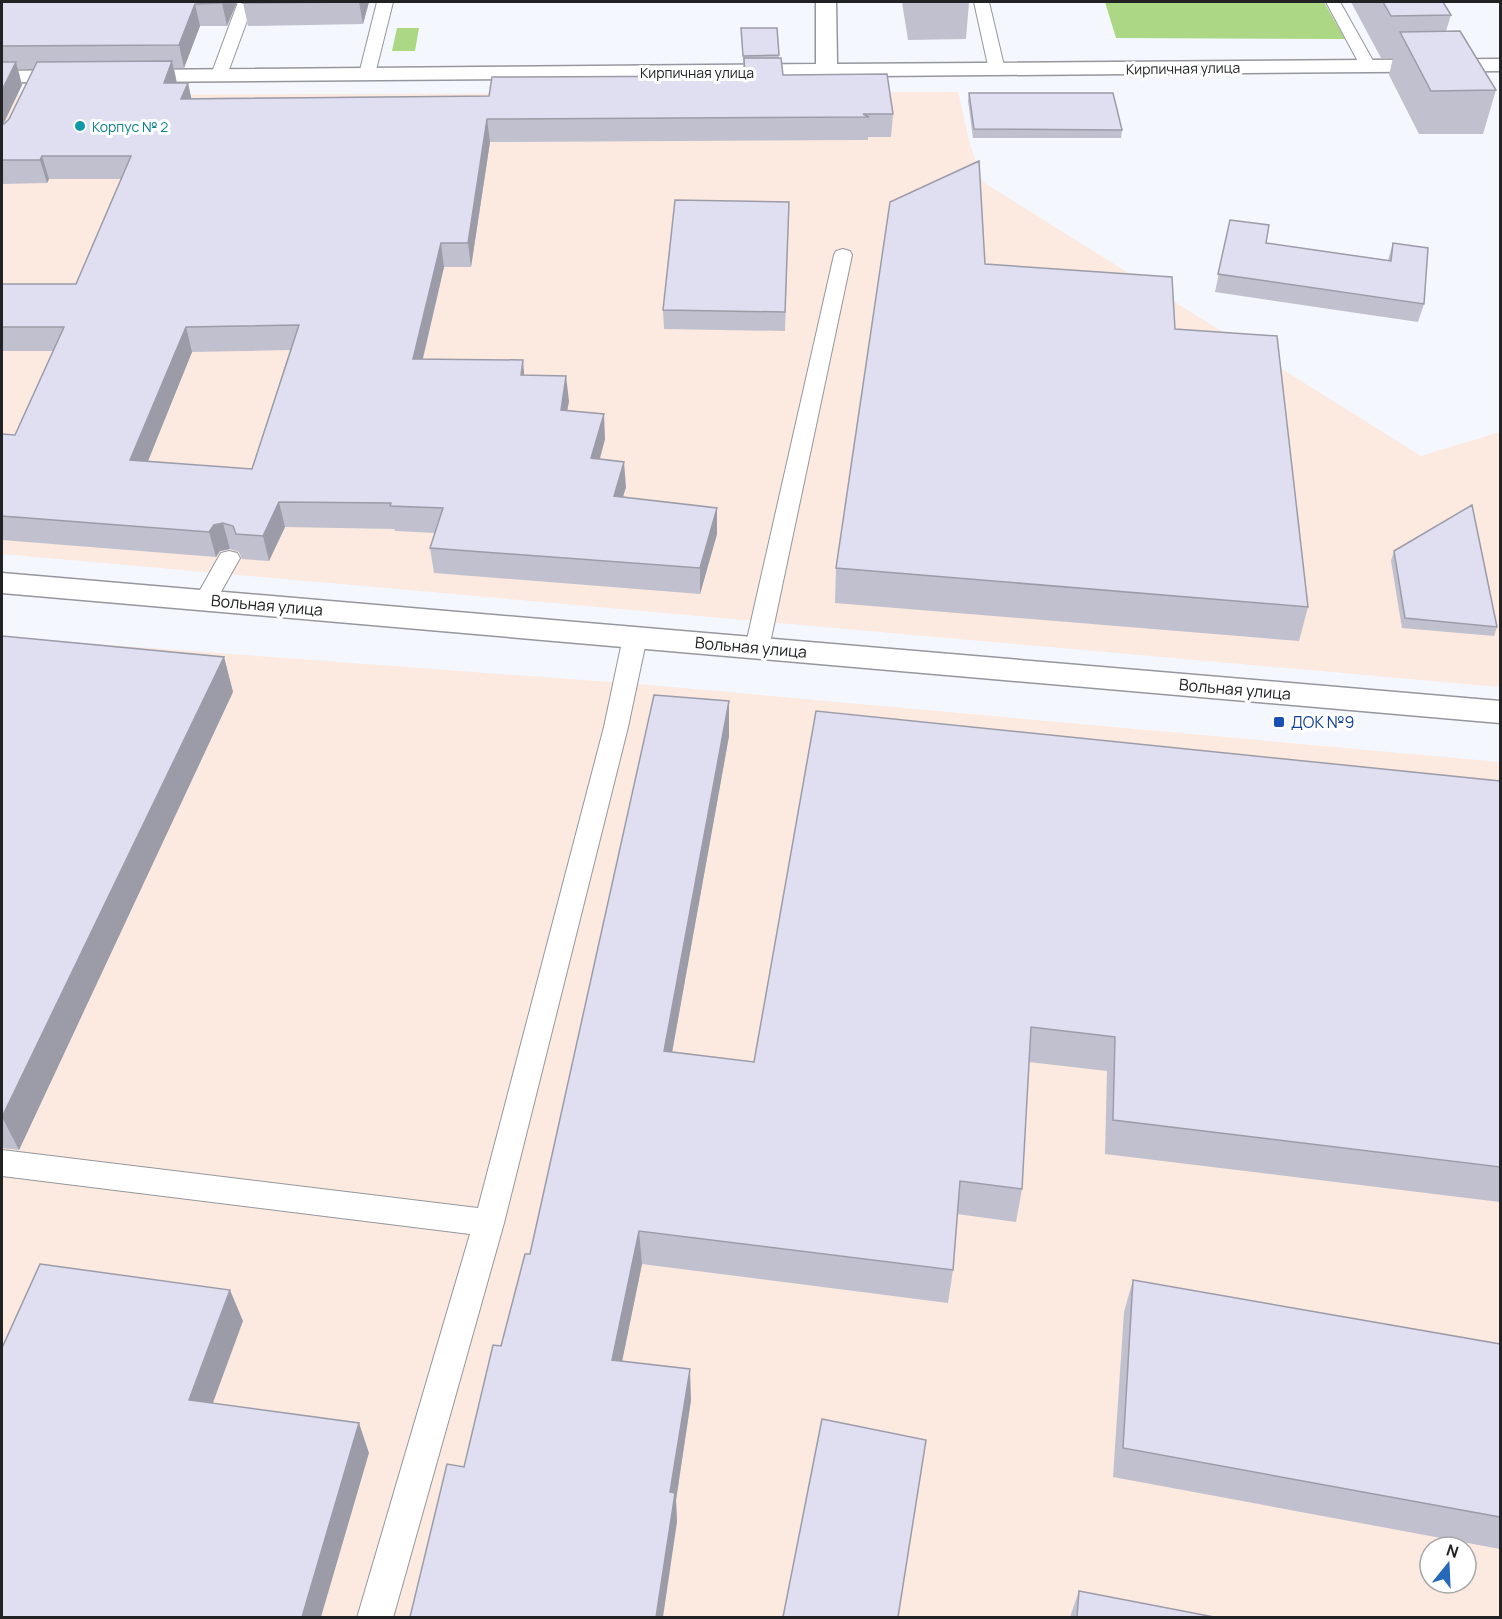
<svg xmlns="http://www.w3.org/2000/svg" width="1502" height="1619" font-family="Manrope,sans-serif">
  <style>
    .industrial { fill: #fce9e0; fill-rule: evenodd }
    .green { fill: #acd785 }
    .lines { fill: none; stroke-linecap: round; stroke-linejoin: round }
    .service-casing { stroke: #94979c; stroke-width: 2 }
    .minor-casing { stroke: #94979c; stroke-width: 3 }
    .service { fill: #fff; fill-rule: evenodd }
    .minor { fill: #fff; fill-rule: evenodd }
    .wall { fill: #c0c0cf; fill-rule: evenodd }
    .shaded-wall { fill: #9c9ca9 }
    .building { fill: #dfdff1; stroke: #9c9ca9; stroke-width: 1.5; fill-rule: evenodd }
    .culture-dot { fill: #0f9aa8; stroke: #fff; stroke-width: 2 }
    .transit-dot { fill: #1a4fb4; stroke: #fff; stroke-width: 2 }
    .labels { text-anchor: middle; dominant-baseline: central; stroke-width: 6; stroke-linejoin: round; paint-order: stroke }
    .far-street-label { font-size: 14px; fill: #202224; stroke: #fff }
    .far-culture-label { font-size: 14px; fill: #0d838f; stroke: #fff; text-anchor: start }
    .street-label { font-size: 16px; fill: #202224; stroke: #fff }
    .transit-label { font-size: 16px; fill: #164399; stroke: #fff; text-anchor: start }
  </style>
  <rect width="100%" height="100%" fill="#f4f7fd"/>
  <path class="industrial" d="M 958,92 L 970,144 L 983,182 L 1421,456 L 1500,432 L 1500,687 L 2,554 L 2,95 Z
    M 2,637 L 650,685 L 1500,762 L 1500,1617 L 2,1617 ZM 1430,1547 L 1466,1547 L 1466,1583 L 1430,1583 Z"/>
  <path class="green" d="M 1105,2 L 1324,2 L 1345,39 L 1116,38 Z
    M 397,28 L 419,28 L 415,51 L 392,51 Z"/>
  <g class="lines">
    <defs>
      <path id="service" d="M 238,2 L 254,2 L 227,75 L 225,78 L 213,78 L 211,75 Z
        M 377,2 L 393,2 L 375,74 L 367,79 L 359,74 Z
        M 974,2 L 989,2 L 1005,70 L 1003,73 L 997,75 L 989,70 Z
        M 1326,2 L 1340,2 L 1376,66 L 1374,69 L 1362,69 Z
        M 843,249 L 850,251 L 852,255 L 769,648 L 765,654 L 757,656 L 749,654 L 745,648 L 834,255 L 836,251 Z
        M 229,551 L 237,553 L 240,558 L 217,599 L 214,604 L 206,606 L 198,604 L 195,599 L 218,558 L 221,553 Z
        M 635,629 L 643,631 L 647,637 L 628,727 L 504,1223 L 393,1618 L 357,1618 L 470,1234 L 2,1176 L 2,1150 L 478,1208 L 604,727 L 623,637 L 627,631 Z"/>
      <path id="minor" d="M 816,2 L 836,2 L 837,64 L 1500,59 L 1500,71 L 131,82 L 124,80 L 120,76 L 124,72 L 131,70 L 816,64 Z
        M 74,70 L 81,72 L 85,76 L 81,80 L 2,83 L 2,71 Z
        M 2,573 L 1500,701 L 1500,723 L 2,593 Z"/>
    </defs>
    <use href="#service" class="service-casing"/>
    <use href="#minor" class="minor-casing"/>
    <use href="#service" class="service"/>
    <use href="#minor" class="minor"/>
  </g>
  <path class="wall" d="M 2,2 L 237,2 L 227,26 L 200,26 L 184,68 L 174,68 L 177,83 L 188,83 L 191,98 L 489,96 L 744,76 L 741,28 L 777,28 L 779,58 L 783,75 L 893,114 L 891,137 L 868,137 L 868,140 L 490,142 L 471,267 L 444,267 L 423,359 L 524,375 L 569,401 L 567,410 L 605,439 L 600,459 L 626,487 L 623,497 L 717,508 L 717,534 L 700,594 L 434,573 L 430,548 L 435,533 L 395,531 L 394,529 L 285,527 L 269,561 L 242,559 L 239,552 L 230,549 L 220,551 L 216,557 L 2,540 L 2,434 L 15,435 L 53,351 L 2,351 L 2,284 L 76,284 L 121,179 L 49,179 L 47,183 L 2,184 ZM 18,69 L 34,69 L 9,119 L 3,124 L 22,85 ZM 290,350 L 252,469 L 147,462 L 192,352 Z
    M 244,2 L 369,2 L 363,24 L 248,26 L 243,3 Z
    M 902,2 L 969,2 L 966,39 L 908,40 Z
    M 1351,2 L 1443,2 L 1451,15 L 1446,31 L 1496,90 L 1483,134 L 1419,134 L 1389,75 L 1393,58 L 1381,58 Z
    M 969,93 L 1122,130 L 1121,138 L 973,138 L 968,101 Z
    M 789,202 L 785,331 L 664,329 L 663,310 Z
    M 1230,220 L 1266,243 L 1388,260 L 1393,243 L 1424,304 L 1418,322 L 1215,292 Z
    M 985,264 L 1175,329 L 1308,607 L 1299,641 L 835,603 L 836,568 Z
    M 1394,551 L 1497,627 L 1494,636 L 1402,628 L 1391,561 Z
    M 2,636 L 224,657 L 233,692 L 19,1150 L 2,1148 Z
    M 729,701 L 729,736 L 672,1052 L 754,1062 L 1500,781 L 1500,1202 L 1105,1154 L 1107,1071 L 1029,1062 L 1022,1189 L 1016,1222 L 957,1214 L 953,1270 L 948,1303 L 642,1264 L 622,1361 L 691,1400 L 676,1500 L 677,1522 L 464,1467 L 530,1254 Z
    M 1133,1280 L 1500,1344 L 1500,1549 L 1113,1477 L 1124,1312 Z
    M 1079,1591 L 1214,1617 L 1070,1617 Z"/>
  <path class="shaded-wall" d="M 223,2 L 237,2 L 227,26 L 222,3 Z
    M 359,2 L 369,2 L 363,24 Z
    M 195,4 L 200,26 L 184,68 L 179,45 Z
    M 172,61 L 177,84 L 164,83 Z
    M 16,62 L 22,85 L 2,127 L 2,90 Z
    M 188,83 L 193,106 L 181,99 Z
    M 487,119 L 490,142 L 471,267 L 468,243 Z
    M 42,156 L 49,179 L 47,183 L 40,160 Z
    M 441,243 L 444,267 L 417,383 L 413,359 Z
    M 186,327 L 192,352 L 138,486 L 130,460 Z
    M 523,360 L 525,385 L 521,375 Z
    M 566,376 L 569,401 L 563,435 L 561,410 Z
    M 604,414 L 605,439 L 593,483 L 591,458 Z
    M 624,462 L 626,487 L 615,521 L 614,496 Z
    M 279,502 L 285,527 L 269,561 L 263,536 Z
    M 717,508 L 717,534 L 700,594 L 700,568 Z
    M 223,523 L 230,549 L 220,551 L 216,557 L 209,532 L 214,525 Z
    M 224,657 L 233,692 L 19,1150 L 2,1117 Z
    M 729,701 L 729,736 L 666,1086 L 664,1051 Z
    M 639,1231 L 642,1264 L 616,1391 L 612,1360 Z
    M 230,1290 L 243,1321 L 203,1430 L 189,1400 Z
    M 690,1369 L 691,1400 L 676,1500 L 677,1522 L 663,1617 L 656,1617 L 670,1492 Z
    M 359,1423 L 369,1453 L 321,1617 L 302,1617 Z"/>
  <path class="building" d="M 2,2 L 223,2 L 222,3 L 195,4 L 179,45 L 2,46 Z
    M 244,2 L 359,2 L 243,3 Z
    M 1383,2 L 1443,2 L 1451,15 L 1391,16 Z
    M 741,28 L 777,28 L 779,55 L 743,56 Z
    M 1460,31 L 1496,90 L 1431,91 L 1400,32 Z
    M 744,58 L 781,58 L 783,75 L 887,74 L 893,114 L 863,114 L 869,117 L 487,119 L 468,243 L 441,243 L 413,359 L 523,360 L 521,375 L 566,376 L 561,410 L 604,414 L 591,458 L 624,462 L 614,496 L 717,508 L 700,568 L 430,548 L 443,508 L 390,506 L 391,503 L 279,502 L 263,536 L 236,534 L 233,526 L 223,523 L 214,525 L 209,532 L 2,516 L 2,434 L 15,435 L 64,327 L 2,327 L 2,284 L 76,284 L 131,156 L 42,156 L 40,160 L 2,160 L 2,124 L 4,124 L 9,119 L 37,62 L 172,61 L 164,83 L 188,83 L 181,99 L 489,96 L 492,77 L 745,76 ZM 299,325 L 252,469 L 130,460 L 186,327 Z
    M 2,62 L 16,62 L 2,90 Z
    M 969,93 L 1113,93 L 1122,130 L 974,129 Z
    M 979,161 L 985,264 L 1172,277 L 1175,329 L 1277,336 L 1308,607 L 836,568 L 890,202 Z
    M 675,200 L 789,202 L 785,312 L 663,310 Z
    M 1230,220 L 1269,225 L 1266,243 L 1391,261 L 1393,243 L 1428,248 L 1424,304 L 1218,274 Z
    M 1472,505 L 1497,627 L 1405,618 L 1394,551 Z
    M 2,636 L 224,657 L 2,1117 Z
    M 654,695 L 729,701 L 664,1051 L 754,1062 L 816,711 L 1500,781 L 1500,1167 L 1113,1120 L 1115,1037 L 1031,1027 L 1022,1189 L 960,1181 L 953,1270 L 639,1231 L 612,1360 L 690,1369 L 670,1492 L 675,1493 L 656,1617 L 410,1617 L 447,1464 L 464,1467 L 493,1345 L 501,1346 L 525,1254 L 530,1254 Z
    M 40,1264 L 230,1290 L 189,1400 L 359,1423 L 302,1617 L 2,1617 L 2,1348 Z
    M 1133,1280 L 1500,1344 L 1500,1517 L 1123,1448 Z
    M 822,1419 L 926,1440 L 898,1617 L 783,1617 Z
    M 1079,1591 L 1214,1617 L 1077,1617 Z"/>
  <circle class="culture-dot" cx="80" cy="126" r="6"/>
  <rect class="transit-dot" x="1273" y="716" width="12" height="12" rx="3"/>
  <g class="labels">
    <g class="far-street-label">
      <text transform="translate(1183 68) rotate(-1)">Кирпичная улица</text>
      <text x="697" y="72">Кирпичная улица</text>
    </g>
    <g class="far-culture-label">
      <text x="92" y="126">Корпус № 2</text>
    </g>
    <g class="street-label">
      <text transform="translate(267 605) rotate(5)">Вольная улица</text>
      <text transform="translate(751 647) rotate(5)">Вольная улица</text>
      <text transform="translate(1235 689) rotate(5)">Вольная улица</text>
    </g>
    <g class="transit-label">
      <text x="1291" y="722">ДОК №9</text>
    </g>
  </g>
  <rect width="1502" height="1619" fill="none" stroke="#202224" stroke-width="6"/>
  <g transform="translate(1448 1565) rotate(18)"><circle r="28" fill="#ffffff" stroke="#a6a7a7" stroke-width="1.5"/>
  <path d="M0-4.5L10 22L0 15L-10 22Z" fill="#2668b9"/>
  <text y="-9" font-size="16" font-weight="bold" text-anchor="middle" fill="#202224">N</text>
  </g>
</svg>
